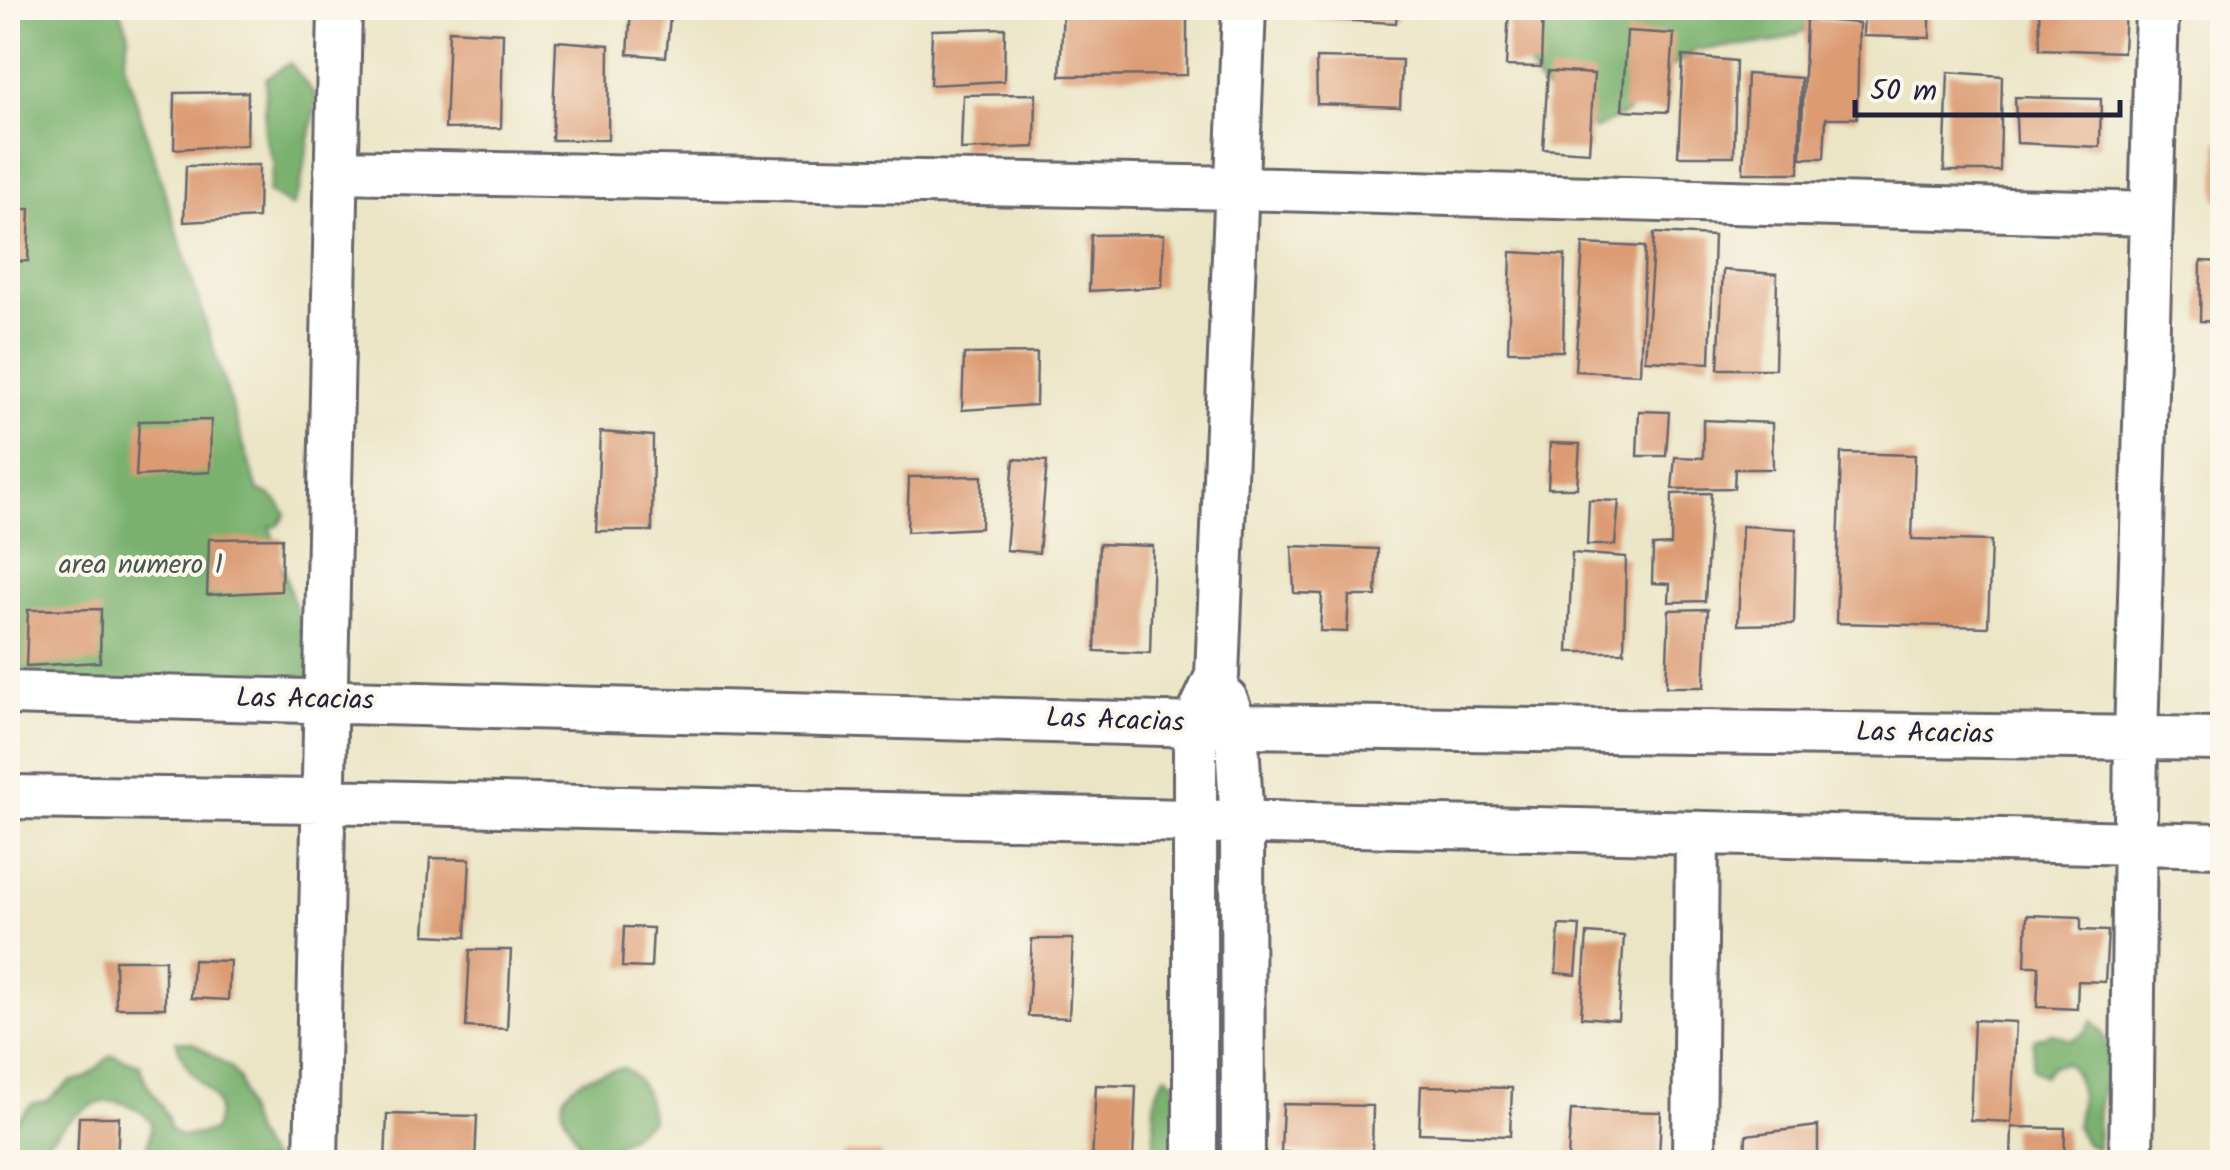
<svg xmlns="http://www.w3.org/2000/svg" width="2230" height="1170" font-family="Kalam,sans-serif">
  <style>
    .forest { fill: #7ab16e; stroke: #4e6a54; stroke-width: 2.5 }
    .building { fill: #dc9b73 }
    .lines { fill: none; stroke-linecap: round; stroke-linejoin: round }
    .minor-casing { stroke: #68666c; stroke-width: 48 }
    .minor { stroke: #fff; stroke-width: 42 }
    .labels { text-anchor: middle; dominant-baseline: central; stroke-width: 8; stroke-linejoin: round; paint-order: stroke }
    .park-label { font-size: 28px; fill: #465650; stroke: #fbf7ec }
    .street-label { font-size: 28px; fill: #22223b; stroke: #fbf7ec }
  </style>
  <rect width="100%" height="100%" fill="#fbf7ec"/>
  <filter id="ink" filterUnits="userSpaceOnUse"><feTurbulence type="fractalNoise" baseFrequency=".01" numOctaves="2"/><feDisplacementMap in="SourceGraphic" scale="20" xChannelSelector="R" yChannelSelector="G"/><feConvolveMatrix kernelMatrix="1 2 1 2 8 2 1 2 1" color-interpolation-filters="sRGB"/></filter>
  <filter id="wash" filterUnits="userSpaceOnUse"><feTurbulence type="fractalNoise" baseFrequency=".0048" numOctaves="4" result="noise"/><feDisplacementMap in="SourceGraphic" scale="40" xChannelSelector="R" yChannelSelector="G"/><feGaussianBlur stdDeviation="2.25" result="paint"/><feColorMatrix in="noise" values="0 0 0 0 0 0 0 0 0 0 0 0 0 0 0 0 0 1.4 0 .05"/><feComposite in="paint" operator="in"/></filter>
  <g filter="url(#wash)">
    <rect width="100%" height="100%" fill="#ebe5c6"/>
    <path class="forest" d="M 8,8 L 119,8 L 129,33 L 124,62 L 258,491 C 272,494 279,502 286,514 L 278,526 L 270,527 L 324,700 L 8,704 Z
      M 1521,8 L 1820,8 L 1804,31 L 1776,42 L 1696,50 L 1670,68 L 1625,114 L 1595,129 L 1557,102 L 1537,81 L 1516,42 Z
      M 290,63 L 317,98 L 300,188 L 292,207 L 268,192 L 274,164 L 264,136 L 266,78 Z
      M 2093,1021 C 2122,1052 2103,1074 2098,1110 C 2096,1123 2099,1136 2097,1149 L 2085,1142 L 2076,1127 C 2080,1102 2086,1083 2066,1063 L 2052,1066 L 2044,1076 L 2032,1068 L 2034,1039 L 2052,1033 L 2071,1040 L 2084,1033 Z
      M 176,1041 L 193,1043 L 231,1068 L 239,1079 L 249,1122 L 262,1149 L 274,1162 L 156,1162 L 147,1153 L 152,1122 C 106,1074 67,1120 34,1156 L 21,1153 L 10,1144 L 9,1128 L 32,1104 L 47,1101 L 70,1082 L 85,1078 L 112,1055 L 140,1065 C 144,1090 168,1105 170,1129 L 182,1137 L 213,1131 C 227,1097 208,1095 190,1070 C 183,1062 180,1052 176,1041 Z
      M 624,1068 C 643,1080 649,1098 651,1120 L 594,1162 L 578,1162 L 582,1149 C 577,1138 571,1130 566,1119 C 549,1083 599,1072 624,1068 Z
      M 1166,1075 L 1178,1085 L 1184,1162 L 1151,1162 C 1161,1133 1145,1102 1166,1075 Z"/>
    <g id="blocks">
      <path class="building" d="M 631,8 L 671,8 L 666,57 L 628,54 Z
        M 1063,8 L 1187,8 L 1187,75 L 1060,76 Z
        M 1313,8 L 1397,8 L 1396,23 L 1314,19 Z
        M 1509,8 L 1543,8 L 1541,67 L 1506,66 Z
        M 1864,8 L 1930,8 L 1930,38 L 1863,36 Z
        M 2039,8 L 2125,8 L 2123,52 L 2040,49 Z
        M 1806,19 L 1859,23 L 1857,118 L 1826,118 L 1824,158 L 1801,158 Z
        M 1005,28 L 1004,81 L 930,85 L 932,30 Z
        M 449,30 L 503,33 L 501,128 L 445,129 Z
        M 1627,31 L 1674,34 L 1668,112 L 1622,110 Z
        M 556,41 L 609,45 L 608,140 L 552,140 Z
        M 1683,56 L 1736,61 L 1734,156 L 1678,156 Z
        M 1316,58 L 1402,60 L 1400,107 L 1317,104 Z
        M 1548,71 L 1594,74 L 1589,152 L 1543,149 Z
        M 1948,72 L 2002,76 L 2000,171 L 1944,171 Z
        M 1747,74 L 1801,78 L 1799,173 L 1743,173 Z
        M 248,92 L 247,145 L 174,149 L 175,93 Z
        M 1036,94 L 1035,147 L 961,150 L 963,95 Z
        M 2015,97 L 2101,99 L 2100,147 L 2017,143 Z
        M 2217,140 L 2222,140 L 2222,200 L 2216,200 Z
        M 259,165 L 258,218 L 184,222 L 186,166 Z
        M 8,209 L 30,209 L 28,261 L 8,262 Z
        M 1654,233 L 1714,236 L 1710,363 L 1645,360 Z
        M 1164,234 L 1162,287 L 1089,291 L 1091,235 Z
        M 1583,244 L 1645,247 L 1640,374 L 1575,371 Z
        M 1511,252 L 1565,255 L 1563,351 L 1508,351 Z
        M 2201,261 L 2222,262 L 2222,322 L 2200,321 Z
        M 1723,270 L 1777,274 L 1775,369 L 1718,369 Z
        M 1037,353 L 1036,405 L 962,410 L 964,354 Z
        M 1639,411 L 1669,412 L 1666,456 L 1637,456 Z
        M 211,420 L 210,472 L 136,476 L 139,421 Z
        M 1703,420 L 1772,423 L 1773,469 L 1735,469 L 1734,488 L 1672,489 L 1675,457 L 1703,458 Z
        M 600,432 L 653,436 L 652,531 L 596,531 Z
        M 1550,443 L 1580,444 L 1577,488 L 1548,488 Z
        M 1841,453 L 1915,455 L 1912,539 L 1991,541 L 1988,627 L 1836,623 Z
        M 1014,459 L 1047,461 L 1039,553 L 1006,550 Z
        M 982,476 L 981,528 L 907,532 L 909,477 Z
        M 1711,493 L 1705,601 L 1669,602 L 1670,584 L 1652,583 L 1653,546 L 1671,545 L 1672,494 Z
        M 1589,500 L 1619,501 L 1615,545 L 1587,545 Z
        M 1742,526 L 1796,529 L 1794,624 L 1738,625 Z
        M 282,538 L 281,591 L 207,595 L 209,539 Z
        M 1099,544 L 1153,546 L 1150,653 L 1095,651 Z
        M 1292,546 L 1378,549 L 1376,596 L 1349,596 L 1347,632 L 1320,631 L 1322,594 L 1294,593 Z
        M 1572,553 L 1626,557 L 1624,652 L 1568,652 Z
        M 101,609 L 100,662 L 26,666 L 28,610 Z
        M 1708,609 L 1704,687 L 1666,687 L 1669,610 Z
        M 430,858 L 470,859 L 466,937 L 425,935 Z
        M 2027,915 L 2081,917 L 2081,930 L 2108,931 L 2105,982 L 2078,981 L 2077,1009 L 2037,1007 L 2039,966 L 2025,966 Z
        M 1559,925 L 1580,926 L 1576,975 L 1556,973 Z
        M 624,927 L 653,928 L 651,968 L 622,967 Z
        M 1587,933 L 1624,936 L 1618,1020 L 1581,1017 Z
        M 1032,939 L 1073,939 L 1069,1018 L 1028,1016 Z
        M 470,950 L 511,950 L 507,1029 L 466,1027 Z
        M 115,960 L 165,960 L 165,1008 L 116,1008 Z
        M 193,960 L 230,961 L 228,1000 L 191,998 Z
        M 1974,1020 L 2016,1022 L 2011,1122 L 1970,1120 Z
        M 1096,1085 L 1136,1086 L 1133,1162 L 1092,1162 Z
        M 1421,1086 L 1512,1088 L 1510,1136 L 1419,1133 Z
        M 1283,1104 L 1373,1106 L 1372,1154 L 1281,1152 Z
        M 1571,1110 L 1661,1112 L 1659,1160 L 1568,1158 Z
        M 387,1114 L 477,1116 L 475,1162 L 385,1162 Z
        M 79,1117 L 119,1117 L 117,1162 L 77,1162 Z
        M 1818,1126 L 1818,1162 L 1745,1162 L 1746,1135 Z
        M 2012,1127 L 2065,1128 L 2064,1162 L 2011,1162 Z
        M 2215,1130 L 2222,1130 L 2222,1162 L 2214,1162 Z
        M 842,1153 L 882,1153 L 882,1162 L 841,1162 Z"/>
    </g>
  </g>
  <g filter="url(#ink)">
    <use href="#blocks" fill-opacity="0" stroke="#68666c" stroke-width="2.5"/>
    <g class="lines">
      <defs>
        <path id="minor" d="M 336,171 L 1239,188 L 2151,214
          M 8,693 L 1236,726 L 2222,739
          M 1226,700 L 1236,726 L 1242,823 L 1243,1162
          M 8,797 L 322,801 L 2222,845
          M 316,1162 L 340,8
          M 1195,1162 L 1195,723 L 1217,676 L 1244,8
          M 1694,1162 L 1697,833
          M 2131,1162 L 2136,737 L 2157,8"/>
      </defs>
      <use href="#minor" class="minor-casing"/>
      <use href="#minor" class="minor"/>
    </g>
  </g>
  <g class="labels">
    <g class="park-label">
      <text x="141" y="565">area numero 1</text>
    </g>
    <g class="street-label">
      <text transform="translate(305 700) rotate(1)">Las Acacias</text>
      <text transform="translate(1115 721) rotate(2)">Las Acacias</text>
      <text transform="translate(1925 734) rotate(1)">Las Acacias</text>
    </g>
  </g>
  <rect width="2230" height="1170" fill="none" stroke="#fbf7ec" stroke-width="40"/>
  <path d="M1855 100v15h265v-15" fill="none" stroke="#22223b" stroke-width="5"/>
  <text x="1870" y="100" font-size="30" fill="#22223b" stroke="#fbf7ec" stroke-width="8" paint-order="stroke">50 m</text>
</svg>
